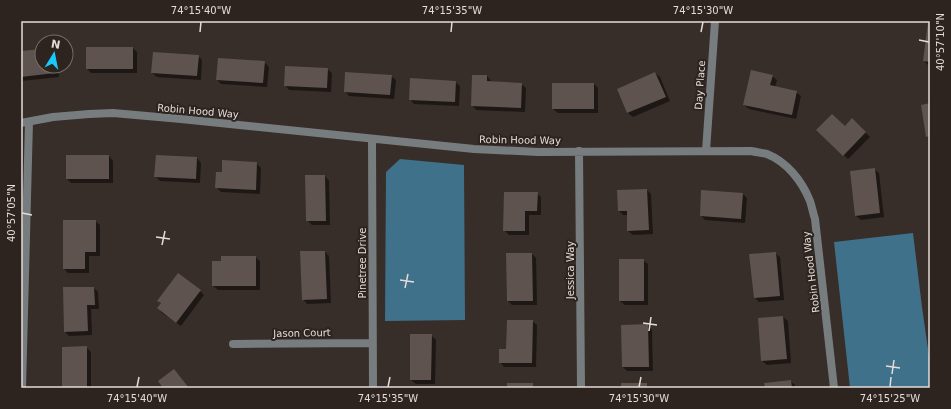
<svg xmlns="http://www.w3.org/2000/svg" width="951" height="409" font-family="'DejaVu Sans',sans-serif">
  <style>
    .water { fill: #40718a }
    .shadow { fill: #0007 }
    .building { fill: #5e534e }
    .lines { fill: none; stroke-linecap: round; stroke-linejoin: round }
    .minor { stroke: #777d7e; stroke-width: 8 }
    .ticks { fill: none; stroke: #e3dcd9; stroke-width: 1.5 }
    .labels { text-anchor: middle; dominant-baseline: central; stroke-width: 4; stroke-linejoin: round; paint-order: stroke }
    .street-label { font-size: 10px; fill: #e3dcd9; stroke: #2d231f }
    .neatline { fill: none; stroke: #e3dcd9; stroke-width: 1.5 }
    .ticks-label { font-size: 10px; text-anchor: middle; fill: #e3dcd9 }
  </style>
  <rect width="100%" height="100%" fill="#372d29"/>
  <path class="water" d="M 400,159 L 464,165 L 465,320 L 385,321 L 386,172 Z
    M 913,233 L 922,307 L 930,363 L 930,388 L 850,388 L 834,242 Z"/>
  <path class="shadow" d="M 930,24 L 930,65 L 928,65 L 924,61 Z
    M 133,48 L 137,52 L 137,73 L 91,73 L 87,69 Z
    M 42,50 L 42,66 L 58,66 L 59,77 L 21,81 L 21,52 Z
    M 198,56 L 202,60 L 201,80 L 157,77 L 152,73 Z
    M 264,62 L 269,67 L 267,87 L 221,84 L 217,80 Z
    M 327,69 L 332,73 L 331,92 L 289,90 L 285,85 Z
    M 655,73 L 660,77 L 670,101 L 633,117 L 628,113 L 618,89 Z
    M 391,76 L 396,80 L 394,99 L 349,96 L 345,91 Z
    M 487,76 L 491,81 L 491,82 L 521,84 L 526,88 L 525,112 L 476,110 L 472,105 Z
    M 772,76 L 777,80 L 775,87 L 796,92 L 801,96 L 796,119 L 749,109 L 744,105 Z
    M 455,82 L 460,86 L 459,106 L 414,104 L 410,99 Z
    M 553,84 L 594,84 L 598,88 L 598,113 L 558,113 L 553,109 Z
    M 852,120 L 870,137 L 848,159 L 817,130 L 845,127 Z
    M 109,156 L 113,161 L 113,183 L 71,183 L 67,179 Z
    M 157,156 L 197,158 L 201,163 L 200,183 L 160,181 L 155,176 Z
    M 256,163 L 261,168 L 260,194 L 221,192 L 216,187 L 223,173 Z
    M 874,169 L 879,173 L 884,217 L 861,220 L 856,216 L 851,171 Z
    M 306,176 L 325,176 L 329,181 L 330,225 L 312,225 L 307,220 Z
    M 647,190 L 651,194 L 653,234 L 633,235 L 628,231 L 628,215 L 623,215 L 619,211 L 618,191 Z
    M 537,193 L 541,197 L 541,215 L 529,215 L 529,235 L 509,235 L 504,230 Z
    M 743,194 L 747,198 L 745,223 L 705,220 L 701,216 Z
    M 95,221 L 100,225 L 100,256 L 89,256 L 89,273 L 68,273 L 64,269 Z
    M 325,252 L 329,256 L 331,303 L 307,304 L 303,299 Z
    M 775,253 L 780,257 L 784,300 L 759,302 L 755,298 Z
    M 507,254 L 532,254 L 536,258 L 537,305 L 512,305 L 508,301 Z
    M 255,257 L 260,261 L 260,290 L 218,290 L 213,286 L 213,262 L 222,262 Z
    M 643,260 L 648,264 L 648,305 L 625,305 L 620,301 Z
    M 64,288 L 94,288 L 98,292 L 99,309 L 91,309 L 92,335 L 69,336 L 65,332 Z
    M 200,291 L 204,295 L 181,326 L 162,313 L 158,308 L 161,304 L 158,300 Z
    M 783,317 L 788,321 L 791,363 L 767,365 L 762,361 L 759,319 Z
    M 532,321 L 537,325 L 536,367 L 504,367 L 500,362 Z
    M 647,325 L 652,330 L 653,371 L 627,371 L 623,367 Z
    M 431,335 L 436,340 L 435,384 L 416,384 L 411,380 Z
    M 86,347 L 91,352 L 91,388 L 64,388 L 63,387 Z
    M 790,381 L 795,385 L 795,388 L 766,388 Z"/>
  <path class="building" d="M 928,22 L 930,23 L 930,62 L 923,61 Z
    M 86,47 L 133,47 L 133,69 L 86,69 Z
    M 42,49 L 42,66 L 55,66 L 55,73 L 21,77 L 21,51 Z
    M 153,52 L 199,55 L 197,76 L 151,73 Z
    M 218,58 L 265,61 L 263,83 L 216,80 Z
    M 285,66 L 328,68 L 327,88 L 284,86 Z
    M 751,70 L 773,75 L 770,85 L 797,91 L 792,115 L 743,105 Z
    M 345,72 L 392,75 L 390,95 L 344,92 Z
    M 655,72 L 666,97 L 627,113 L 617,89 Z
    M 472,75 L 487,75 L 487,81 L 522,83 L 521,108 L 471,106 Z
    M 410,78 L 456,81 L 455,102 L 409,100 Z
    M 552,83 L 594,83 L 594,109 L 552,109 Z
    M 930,103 L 930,136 L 926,137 L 921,105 Z
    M 832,114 L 845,126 L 852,118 L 866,132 L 843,156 L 816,130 Z
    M 66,155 L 109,155 L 109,179 L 66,179 Z
    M 156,155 L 197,157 L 196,179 L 154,177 Z
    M 222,160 L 257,162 L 256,190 L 215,188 L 216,172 L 222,172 Z
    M 875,168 L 880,213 L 855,216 L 850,171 Z
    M 305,175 L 325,175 L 326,221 L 306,221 Z
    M 647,189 L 649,230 L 627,231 L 627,211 L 618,211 L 617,190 Z
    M 701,190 L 743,193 L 741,219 L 700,216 Z
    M 504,192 L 538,192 L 537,211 L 525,211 L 525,231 L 503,231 Z
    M 63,220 L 96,220 L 96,252 L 85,252 L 85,269 L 63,269 Z
    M 300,251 L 325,251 L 327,299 L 302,300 Z
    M 776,252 L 780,296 L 754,298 L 749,254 Z
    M 506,253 L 532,253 L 533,301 L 507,301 Z
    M 221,256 L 256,256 L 256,286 L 212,286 L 212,261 L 221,261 Z
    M 619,259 L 644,259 L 644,301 L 619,301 Z
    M 178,273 L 201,290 L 176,323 L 157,308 L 161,303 L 157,301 Z
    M 63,287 L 94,287 L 95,305 L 87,305 L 88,331 L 64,332 Z
    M 783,316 L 787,359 L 761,361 L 758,318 Z
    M 507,320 L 533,320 L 532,363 L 499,363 L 499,349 L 506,349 Z
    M 648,324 L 649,367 L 622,367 L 621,325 Z
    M 410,334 L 432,334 L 431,380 L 410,380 Z
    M 87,346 L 87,387 L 62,387 L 62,347 Z
    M 174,369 L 189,388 L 163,388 L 158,381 Z
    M 791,380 L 792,388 L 765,388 L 764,383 Z
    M 507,383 L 533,383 L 533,388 L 507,388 Z
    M 621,383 L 647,383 L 647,388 L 621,388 Z"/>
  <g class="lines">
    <path class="minor" d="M 21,123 L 53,117 L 89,114 L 113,113 L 181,119 L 474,149 L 538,152 L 751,151 C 756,152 762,153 767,154 C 787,162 802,181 810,201 C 812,207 813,213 815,219 L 834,388
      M 372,139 L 373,388
      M 579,151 L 581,388
      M 706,151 L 715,21
      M 233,344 L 372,343
      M 22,388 L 29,122"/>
  </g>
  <path class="ticks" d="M 200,32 L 201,22M 451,32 L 452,22M 701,32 L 703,22M 919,40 L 929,42M 22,213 L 32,215M 156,237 L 170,239M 162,245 L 165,231M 400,280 L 414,282M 405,288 L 408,274M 643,323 L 657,325M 649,331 L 651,317M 886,366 L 900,368M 892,374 L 894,360M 137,387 L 139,377M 388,387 L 390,377M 639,387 L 641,377M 890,387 L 891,377"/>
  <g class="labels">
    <g class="street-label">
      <text transform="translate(700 85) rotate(-86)">Day Place</text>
      <text transform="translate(198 111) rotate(5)">Robin Hood Way</text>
      <text transform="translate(520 140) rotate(1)">Robin Hood Way</text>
      <text transform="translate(362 263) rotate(-90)">Pinetree Drive</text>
      <text transform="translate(570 270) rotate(-90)">Jessica Way</text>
      <text transform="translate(811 272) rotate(-97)">Robin Hood Way</text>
      <text transform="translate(302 333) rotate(-1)">Jason Court</text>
    </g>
  </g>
  <rect width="951" height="409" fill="none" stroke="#2d231f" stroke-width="44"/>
  <g transform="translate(54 54) rotate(10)"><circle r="19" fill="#2d231f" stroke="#766d69"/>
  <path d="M0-3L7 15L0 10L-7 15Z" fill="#18cafc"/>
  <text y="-6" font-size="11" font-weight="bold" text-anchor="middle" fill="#e3dcd9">N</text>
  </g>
  <rect x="22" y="22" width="907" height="365" class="neatline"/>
  <g class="ticks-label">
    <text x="201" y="14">74°15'40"W</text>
    <text x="452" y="14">74°15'35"W</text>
    <text x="703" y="14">74°15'30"W</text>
    <text transform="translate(940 42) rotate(-90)" y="4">40°57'10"N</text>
    <text transform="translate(11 213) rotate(-90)" y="4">40°57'05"N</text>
    <text x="137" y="402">74°15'40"W</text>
    <text x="388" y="402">74°15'35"W</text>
    <text x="639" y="402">74°15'30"W</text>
    <text x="890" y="402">74°15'25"W</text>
  </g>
</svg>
